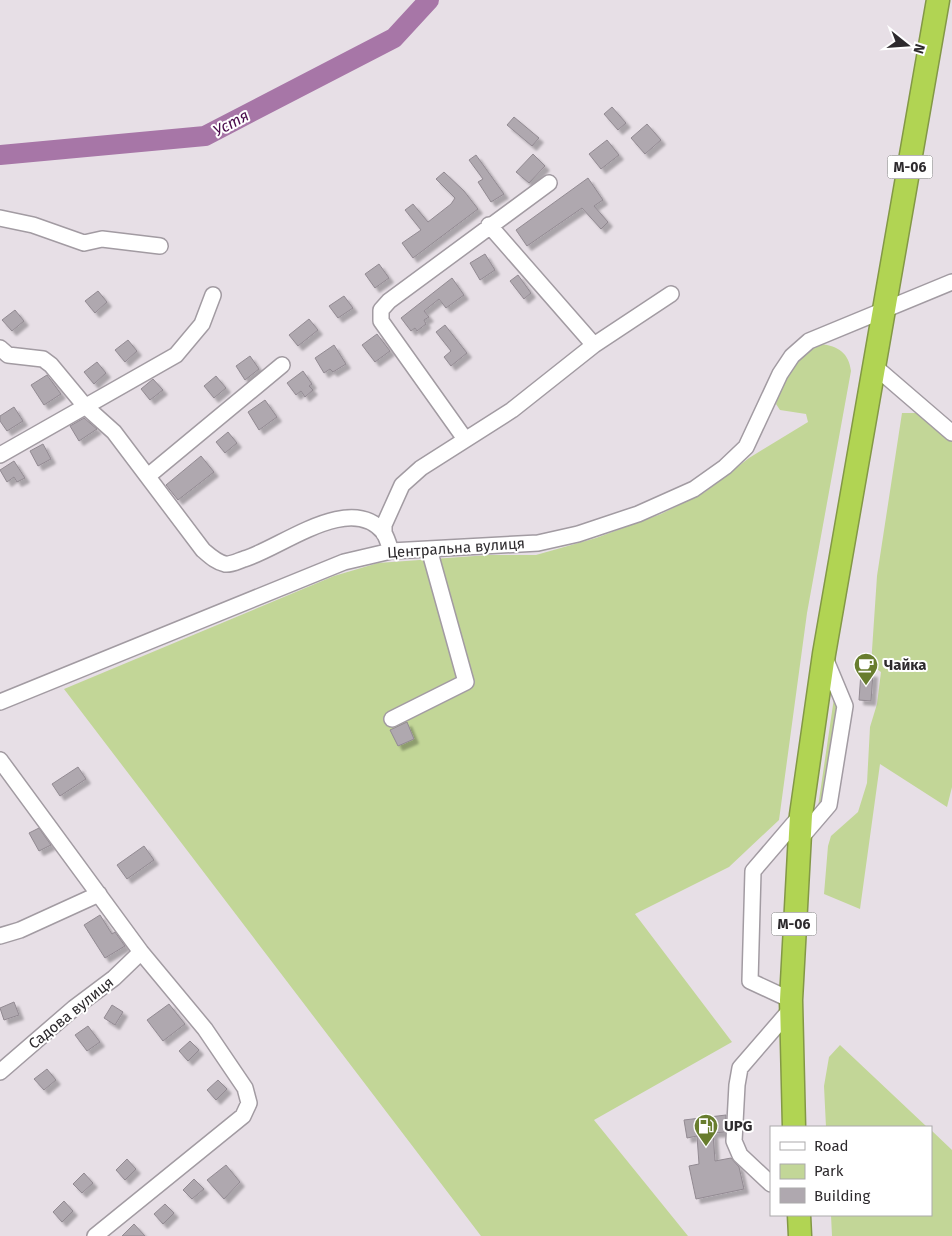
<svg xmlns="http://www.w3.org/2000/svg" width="952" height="1236" font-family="'Fira Sans',sans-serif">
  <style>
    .green { fill: #c2d697 }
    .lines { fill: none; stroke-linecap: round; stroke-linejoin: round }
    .river { stroke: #a776a7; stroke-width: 20 }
    .building { fill: #afa8af; stroke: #928a92; filter: url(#shadow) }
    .minor-casing { stroke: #a29ba2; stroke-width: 18 }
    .highway-casing { stroke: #839846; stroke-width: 25 }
    .minor { stroke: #fff; stroke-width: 15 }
    .highway { stroke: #b1d453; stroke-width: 22 }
    .labels { text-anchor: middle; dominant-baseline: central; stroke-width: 4; stroke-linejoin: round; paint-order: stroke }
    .shield { fill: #fff; stroke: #6c6a6c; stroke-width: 1 }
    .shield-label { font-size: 14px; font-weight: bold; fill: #2d2a2d }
    .street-label { font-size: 15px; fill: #2d2a2d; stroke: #fff }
    .poi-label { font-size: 15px; font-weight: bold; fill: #2d2a2d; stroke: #fff; text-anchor: start }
    .water-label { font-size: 16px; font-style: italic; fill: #4a0c4c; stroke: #fff }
  </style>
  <defs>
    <filter id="shadow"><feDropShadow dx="4.5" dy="4.5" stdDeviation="1" flood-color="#0004"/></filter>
  </defs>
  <rect width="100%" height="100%" fill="#e7dfe6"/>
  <path class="green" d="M 821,344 C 838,346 849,353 851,371 L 807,613 L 779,820 L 729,867 L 635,914 L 732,1042 L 594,1120 L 688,1236 L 481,1236 L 64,689 L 334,576 L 378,563 L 489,555 L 536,555 L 596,538 L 661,514 L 705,492 L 749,458 L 808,422 L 806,414 L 780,410 L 776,404 C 784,379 795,353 821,344 Z
    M 902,413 L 921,413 L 952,441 L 952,787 L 947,807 L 880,764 L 860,909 L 824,894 L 828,846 L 831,836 L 858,812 L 867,783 L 870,727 L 877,704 L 881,672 L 871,665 L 877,576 Z
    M 834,698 L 840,704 L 824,803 L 818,807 Z
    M 840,1045 L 927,1127 L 826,1127 L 824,1086 L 829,1057 Z
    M 931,1130 L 952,1150 L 952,1236 L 832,1236 L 831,1215 L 931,1215 Z"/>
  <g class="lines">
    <path class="river" d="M 0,155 L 205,136 L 394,38 L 429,0"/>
  </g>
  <path class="building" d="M 612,107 L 626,123 L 618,130 L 604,114 Z
    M 514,117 L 539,138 L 532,146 L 507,125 Z
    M 647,124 L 661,140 L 645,154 L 631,138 Z
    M 607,140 L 619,155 L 601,169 L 589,154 Z
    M 533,154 L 545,166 L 529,183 L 516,172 Z
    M 476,155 L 504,194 L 491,202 L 478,182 L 483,179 L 469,160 Z
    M 444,172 L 464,191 L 478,209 L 413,258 L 402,243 L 421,230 L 405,210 L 413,204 L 428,222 L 451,204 L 455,198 L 436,179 Z
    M 588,178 L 603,200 L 594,206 L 608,222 L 601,229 L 582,208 L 527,246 L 516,230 Z
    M 485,254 L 495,270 L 480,280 L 470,263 Z
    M 379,264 L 389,278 L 375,288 L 365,274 Z
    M 518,275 L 531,293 L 524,299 L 510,281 Z
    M 452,278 L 464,295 L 446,308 L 439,299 L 424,311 L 429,317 L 424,320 L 426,324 L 417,331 L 415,328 L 411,331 L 401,318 Z
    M 98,291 L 107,302 L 95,313 L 85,301 Z
    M 344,296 L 353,308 L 338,318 L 329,306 Z
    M 15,310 L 24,321 L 12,331 L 2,320 Z
    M 309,319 L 318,330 L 298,346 L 289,335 Z
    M 445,325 L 467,353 L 451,366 L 444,357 L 451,351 L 436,332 Z
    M 377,334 L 390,351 L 375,362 L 362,345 Z
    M 128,340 L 137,351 L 125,362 L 115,350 Z
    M 334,345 L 346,364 L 333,372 L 330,369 L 324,373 L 315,358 Z
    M 250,356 L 259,369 L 245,380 L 236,366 Z
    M 97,362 L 106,373 L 94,384 L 84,372 Z
    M 303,371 L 312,384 L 309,386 L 313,390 L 305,397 L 301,391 L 296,395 L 287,383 Z
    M 47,375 L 61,394 L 44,405 L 31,385 Z
    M 216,376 L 226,388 L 214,398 L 204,386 Z
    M 153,379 L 163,390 L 150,400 L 141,389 Z
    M 265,400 L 277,417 L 259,430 L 248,412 Z
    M 14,407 L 23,421 L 7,431 L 0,421 L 0,416 Z
    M 84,418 L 97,429 L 79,441 L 70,426 Z
    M 228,432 L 237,443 L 225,453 L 216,442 Z
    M 43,444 L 51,459 L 38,466 L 30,451 Z
    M 201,456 L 214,472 L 178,500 L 166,485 Z
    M 14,461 L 25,478 L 17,482 L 14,477 L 7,482 L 0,470 Z
    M 861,672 L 873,673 L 871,701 L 859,700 Z
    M 407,722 L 414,739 L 398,746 L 390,730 Z
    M 78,767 L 86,779 L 60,796 L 52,784 Z
    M 39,828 L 51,845 L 39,851 L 29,833 Z
    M 144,846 L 154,860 L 127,879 L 117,865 Z
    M 100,915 L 112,934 L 115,932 L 125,946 L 105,958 L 84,925 Z
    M 14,1002 L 19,1015 L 4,1020 L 0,1008 Z
    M 169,1004 L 185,1024 L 163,1041 L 147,1020 Z
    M 112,1005 L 123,1012 L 115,1025 L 104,1018 Z
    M 88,1026 L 100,1042 L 87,1051 L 75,1035 Z
    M 190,1041 L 199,1050 L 188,1061 L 179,1051 Z
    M 47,1069 L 56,1080 L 44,1090 L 34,1079 Z
    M 218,1080 L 227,1089 L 216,1100 L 207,1090 Z
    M 726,1115 L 725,1132 L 713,1133 L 715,1161 L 731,1158 L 739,1167 L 744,1189 L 696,1199 L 689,1166 L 699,1164 L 697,1136 L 687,1138 L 684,1120 Z
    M 127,1159 L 136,1169 L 125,1180 L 116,1170 Z
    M 226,1165 L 240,1182 L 224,1199 L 207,1180 Z
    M 84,1173 L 93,1183 L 82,1193 L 73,1184 Z
    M 194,1179 L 204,1189 L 192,1199 L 183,1190 Z
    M 64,1201 L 73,1211 L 62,1222 L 53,1212 Z
    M 165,1204 L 174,1213 L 163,1224 L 154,1214 Z
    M 134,1224 L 145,1236 L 122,1236 Z"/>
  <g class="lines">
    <defs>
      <path id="minor" d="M 0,218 L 33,225 L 84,243 L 102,239 L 160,246
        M 489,225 L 594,345
        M 0,348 L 8,355 L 43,359 L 51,365 L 85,406 L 114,432 L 203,550 C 210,556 216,562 225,564 C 231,565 238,561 244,559 C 281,548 351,491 384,533 C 387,538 389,545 391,551
        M 873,365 L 952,433
        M 465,439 L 381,321 L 381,310 L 389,301 L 549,183
        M 0,455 L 176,355 L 202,324 L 213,295
        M 148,476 L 282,365
        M 384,534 L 384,525 L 402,485 L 421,468 L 512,410 L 594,345 L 671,294
        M 0,702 L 344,562 L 391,551 L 538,543 L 578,534 L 638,514 L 694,489 L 725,467 L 746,447 L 780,374 L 792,356 L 809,341 L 952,282
        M 392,719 L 466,682 L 429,549
        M 0,760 L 141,952 L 205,1029 L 245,1088 L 249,1103 L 243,1116 L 95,1236
        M 799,840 L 829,805 L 845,706 L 825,658
        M 0,936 L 20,930 L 99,894
        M 791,1000 L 750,981 L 753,871 L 801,815
        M 0,1072 L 74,1008 L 114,978 L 141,952
        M 771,1184 L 740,1155 L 734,1141 L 737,1085 L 740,1068 L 791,1009"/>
      <path id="highway" d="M 794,1127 L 791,1000 L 801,815 L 824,654 L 938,0
        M 799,1215 L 800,1236"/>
    </defs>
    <use href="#minor" class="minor-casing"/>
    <use href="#highway" class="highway-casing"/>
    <use href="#minor" class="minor"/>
    <use href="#highway" class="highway"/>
  </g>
  <defs>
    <symbol id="cafe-pin" viewBox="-11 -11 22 30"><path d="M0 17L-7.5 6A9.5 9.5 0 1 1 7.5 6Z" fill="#687d2e" stroke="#fff"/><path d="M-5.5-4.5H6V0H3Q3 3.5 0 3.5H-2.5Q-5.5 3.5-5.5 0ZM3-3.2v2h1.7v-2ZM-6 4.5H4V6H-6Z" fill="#fff"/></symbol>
    <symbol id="fuel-pin" viewBox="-11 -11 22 30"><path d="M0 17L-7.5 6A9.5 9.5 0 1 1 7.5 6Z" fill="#687d2e" stroke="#fff"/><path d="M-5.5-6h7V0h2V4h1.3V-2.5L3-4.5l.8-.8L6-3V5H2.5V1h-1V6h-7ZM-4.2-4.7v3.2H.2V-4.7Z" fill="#fff"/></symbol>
  </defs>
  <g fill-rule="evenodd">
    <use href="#cafe-pin" x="852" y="651" width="28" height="38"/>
    <use href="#fuel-pin" x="692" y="1112" width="28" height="38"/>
  </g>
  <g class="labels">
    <g class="shield">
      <rect x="887.5" y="155.5" width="45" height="23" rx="4"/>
      <rect x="771.5" y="912.5" width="45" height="23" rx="4"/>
    </g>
    <g class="shield-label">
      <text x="910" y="167">М-06</text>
      <text x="794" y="924">М-06</text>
    </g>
    <g class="street-label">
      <text transform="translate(456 548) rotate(-4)">Центральна вулиця</text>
      <text transform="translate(71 1013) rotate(-39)">Садова вулиця</text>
    </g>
    <g class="poi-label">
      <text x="884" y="665">Чайка</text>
      <text x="724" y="1126">UPG</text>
    </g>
    <g class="water-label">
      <text transform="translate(231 123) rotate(-28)">Устя</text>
    </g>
  </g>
  <rect x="770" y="1126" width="162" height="90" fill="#ffffff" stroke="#abaaab"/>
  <rect x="780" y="1142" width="25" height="8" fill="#ffffff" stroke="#abaaab"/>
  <text x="814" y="1151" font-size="15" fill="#2d2a2d">Road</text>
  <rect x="780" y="1164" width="25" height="15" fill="#c2d697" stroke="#abaaab"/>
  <text x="814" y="1176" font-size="15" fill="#2d2a2d">Park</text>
  <rect x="780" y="1188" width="25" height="15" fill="#afa8af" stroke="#abaaab"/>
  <text x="814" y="1201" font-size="15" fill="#2d2a2d">Building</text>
  <g transform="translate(907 45) rotate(107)" stroke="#ffffff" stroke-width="4" paint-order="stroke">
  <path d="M0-4L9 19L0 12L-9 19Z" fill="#2d2a2d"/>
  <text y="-8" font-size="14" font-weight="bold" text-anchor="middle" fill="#2d2a2d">N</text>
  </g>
</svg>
